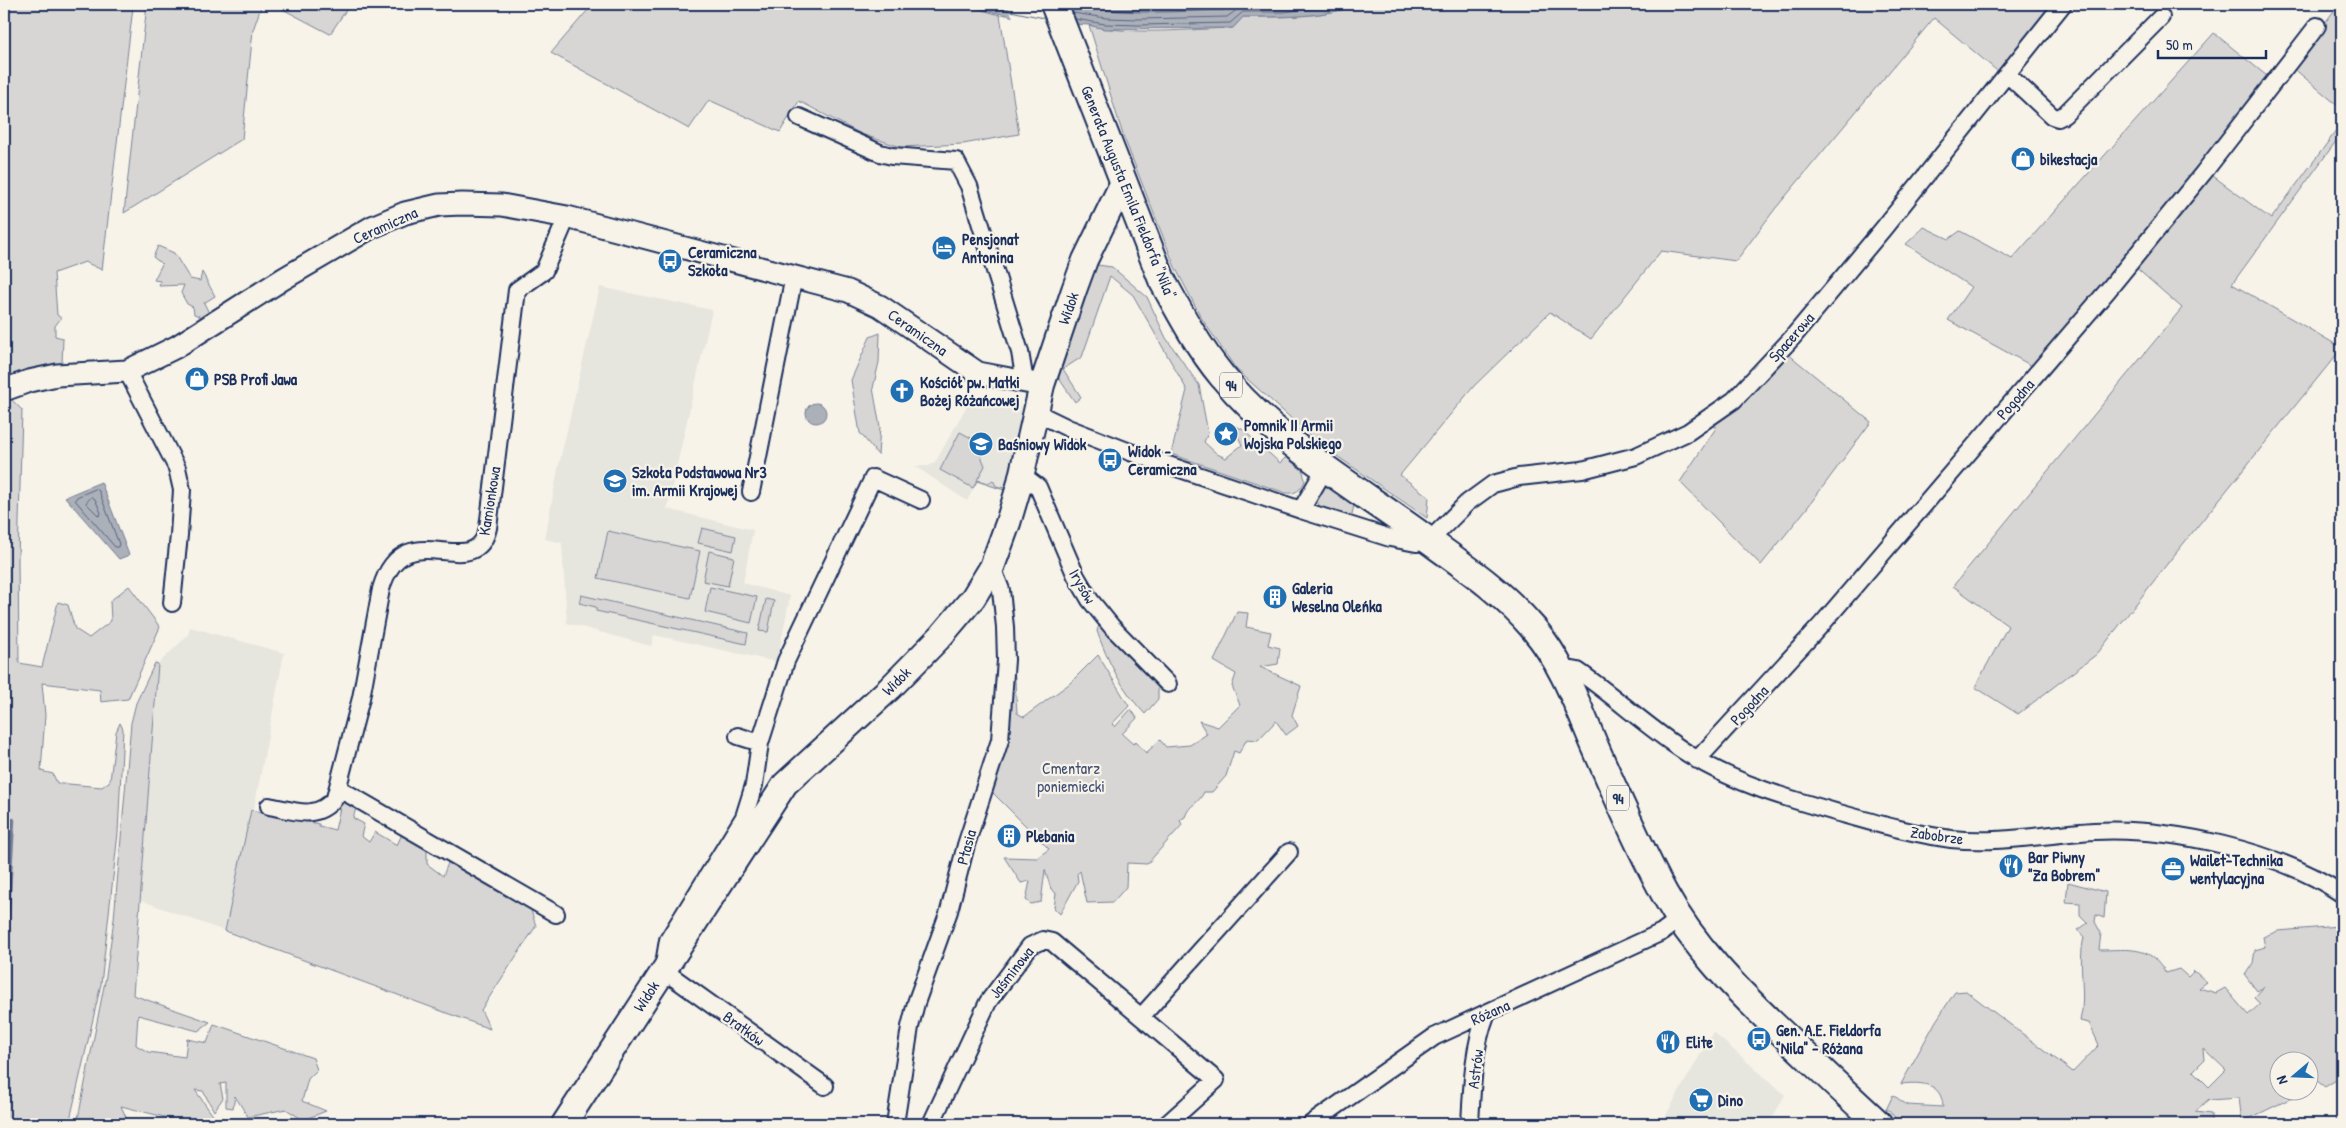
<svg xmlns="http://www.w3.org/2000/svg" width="2346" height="1128" font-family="'Patrick Hand',sans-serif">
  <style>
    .built { fill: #e6e5de }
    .green { fill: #d7d6d4; stroke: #798299; fill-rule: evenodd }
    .water { fill: #acb0b9; stroke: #727c95 }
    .pier { fill: #f7f3e8 }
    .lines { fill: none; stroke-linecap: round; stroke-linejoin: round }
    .shore { stroke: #556382; stroke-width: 1 }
    .stream { stroke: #727c95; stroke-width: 4.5 }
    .minor-casing { stroke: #1b2f5e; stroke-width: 20 }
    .tertiary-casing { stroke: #1b2f5e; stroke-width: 25 }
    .secondary-casing { stroke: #1b2f5e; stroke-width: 28 }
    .primary-casing { stroke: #1b2f5e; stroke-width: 30 }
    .minor { stroke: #f7f3e8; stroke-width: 16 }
    .tertiary { stroke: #f7f3e8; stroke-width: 21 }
    .secondary { stroke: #f7f3e8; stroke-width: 24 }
    .primary { stroke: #f7f3e8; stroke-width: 26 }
    .labels { text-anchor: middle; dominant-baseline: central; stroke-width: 4.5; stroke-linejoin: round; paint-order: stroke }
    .shield { fill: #f7f3e8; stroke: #5d6a87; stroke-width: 1 }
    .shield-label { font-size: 15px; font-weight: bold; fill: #1b2f5e }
    .poi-label { font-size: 16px; font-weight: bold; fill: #1b2f5e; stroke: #f7f3e8; text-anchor: start }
    .street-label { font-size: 16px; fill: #1b2f5e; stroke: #f7f3e8 }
    .park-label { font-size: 16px; fill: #415076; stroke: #f7f3e8 }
  </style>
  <rect width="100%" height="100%" fill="#f7f3e8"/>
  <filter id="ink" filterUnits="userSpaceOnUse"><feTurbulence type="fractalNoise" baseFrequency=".02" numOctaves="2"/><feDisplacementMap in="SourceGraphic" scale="10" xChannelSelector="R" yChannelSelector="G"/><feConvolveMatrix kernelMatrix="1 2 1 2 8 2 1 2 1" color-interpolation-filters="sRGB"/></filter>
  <g filter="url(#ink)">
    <path class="built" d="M 600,287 L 712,310 L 667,509 L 753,530 L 743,583 L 790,596 L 777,662 L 654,635 L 651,646 L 567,623 L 562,543 L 545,539 L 558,469 Z
      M 968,396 L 1018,398 L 1020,408 L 1019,435 L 1006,491 L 977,482 L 967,501 L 915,466 L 929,466 L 936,461 L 969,402 Z
      M 190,627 L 284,653 L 230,933 L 140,900 L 158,664 L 188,635 Z
      M 1713,1032 L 1785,1095 L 1769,1124 L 1661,1124 Z"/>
    <path class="green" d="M 4,4 L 114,4 L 133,7 L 102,270 L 85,262 L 54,273 L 57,315 L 61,318 L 55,326 L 55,336 L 63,338 L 62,363 L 4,382 Z
      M 147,4 L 262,4 L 253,30 L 242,139 L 124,213 Z
      M 273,4 L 350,4 L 330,34 Z
      M 593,4 L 960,4 L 1000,15 L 1019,134 L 963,144 L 901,147 L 861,134 L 799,101 L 780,132 L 709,100 L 689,129 L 551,53 Z
      M 1360,4 L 2061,4 L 2002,75 L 1934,18 L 1775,209 L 1736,261 L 1661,251 L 1591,339 L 1550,312 L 1474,386 L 1400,475 L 1429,497 L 1427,518 L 1321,445 L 1236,369 L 1202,319 L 1175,267 L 1123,135 L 1089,25 C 1133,36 1188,29 1233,28 L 1243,17 C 1281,17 1324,18 1360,4 Z
      M 2339,4 L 2342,4 L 2342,109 L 2292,67 Z
      M 2214,33 L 2267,76 L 2201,167 L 2271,219 L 2342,123 L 2342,133 L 2232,284 L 2342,348 L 2171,559 L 2097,654 L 2018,714 L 1975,687 L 2008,626 L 1953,586 L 2182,308 L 2126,259 L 2032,366 L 1948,320 L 1971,287 L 1906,244 L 1924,227 L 1949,239 L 1960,231 L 2012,259 Z
      M 158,246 L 174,253 L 190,279 L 200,281 L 202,272 L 215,296 L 204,303 L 210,315 L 204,318 L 194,314 L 193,307 L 187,304 L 181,293 L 184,285 L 159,286 L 160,281 L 154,280 L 162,264 L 153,257 Z
      M 1097,265 L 1112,267 L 1147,297 L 1166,338 L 1199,385 L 1208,433 L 1204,442 L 1217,454 L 1226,458 L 1242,445 L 1233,425 L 1242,429 L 1280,463 L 1286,457 L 1303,471 L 1305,481 C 1301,490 1296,494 1286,493 L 1171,454 L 1187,390 L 1133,295 L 1110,276 L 1082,357 L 1063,369 L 1081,397 L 1075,402 L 1058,377 L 1059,371 Z
      M 880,333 L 879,362 L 873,388 L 880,427 L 878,455 L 860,433 L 851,380 L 870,337 Z
      M 1782,349 L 1871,422 L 1807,508 L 1761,565 L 1680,482 L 1716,428 L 1714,415 Z
      M 4,399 L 11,399 L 22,410 L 18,559 L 19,663 L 42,667 L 58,602 L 68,605 L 75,629 L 89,638 L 111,621 L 110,601 L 129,586 L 160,627 L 128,699 L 101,702 L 100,690 L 42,683 L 45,715 L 41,771 L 53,774 L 57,783 L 102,787 L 110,781 L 116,732 L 120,723 L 123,729 L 118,833 L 101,984 L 69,1124 L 4,1124 Z
      M 960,432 L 975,440 L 985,466 L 977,480 L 988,483 L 993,480 L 996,486 L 1005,488 L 1004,490 L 977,481 L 973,488 L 940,470 Z
      M 1329,485 L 1355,501 L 1352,514 L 1345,517 L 1321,508 C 1313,499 1319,489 1329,485 Z
      M 702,528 L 736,536 L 733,551 L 698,543 Z
      M 608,531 L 700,551 L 690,598 L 598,578 Z
      M 709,551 L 734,557 L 728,586 L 703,581 Z
      M 710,587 L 757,597 L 751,623 L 705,612 Z
      M 581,595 L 748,633 L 746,644 L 596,611 L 596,607 L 579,603 Z
      M 766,599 L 774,601 L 768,632 L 759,631 Z
      M 1237,612 L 1248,613 L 1246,627 L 1271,632 L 1268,645 L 1280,648 L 1278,664 L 1260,667 L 1301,686 L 1292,715 L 1298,726 L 1286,735 L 1276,721 L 1258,740 L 1247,739 L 1239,753 L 1234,751 L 1226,776 L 1212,792 L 1204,792 C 1198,805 1189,804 1185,817 L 1180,820 L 1182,825 L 1147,864 L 1127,863 L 1126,887 L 1113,902 L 1087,903 L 1080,871 L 1077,874 L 1078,881 L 1060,914 L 1054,908 L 1056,893 L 1051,889 L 1045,870 L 1041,902 L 1031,904 L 1026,900 L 1030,881 L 1021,883 L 1004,857 L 1037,858 L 1049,849 L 989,789 L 1013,648 L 1017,713 L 1024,717 L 1069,684 L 1098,655 L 1129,706 L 1112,724 L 1115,727 L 1131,709 L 1137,718 L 1122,734 L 1133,744 L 1136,742 L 1146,753 L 1160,740 L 1166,747 L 1190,745 L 1207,734 L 1199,721 L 1218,727 L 1240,705 L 1232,686 L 1236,674 L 1214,661 Z
      M 1099,625 L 1158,682 L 1158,699 L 1145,714 C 1123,691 1107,661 1097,631 Z
      M 155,663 L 158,664 L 133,995 L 210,1022 L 198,1031 L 138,1015 L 136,1045 L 148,1052 L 185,1057 L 187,1039 L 207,1043 L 214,1024 L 313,1058 L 317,1070 L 308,1079 L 302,1101 L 326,1111 L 303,1120 L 286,1109 L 248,1117 L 235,1096 L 233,1108 L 226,1107 L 226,1083 L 220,1084 L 223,1098 L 214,1111 L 203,1091 L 195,1090 L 219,1124 L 192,1124 L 121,1106 L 129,1124 L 77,1124 L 106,976 L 114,919 L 131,723 L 136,703 Z
      M 342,799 L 357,805 L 353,818 L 364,824 L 361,836 L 369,842 L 375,832 L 397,845 L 403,832 L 427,847 L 427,864 L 443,876 L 450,858 L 528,901 L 536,926 L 481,1010 L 490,1029 L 225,931 L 251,810 L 319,824 L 319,826 L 335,830 Z
      M 2068,882 L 2106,892 L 2104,918 L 2096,915 L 2095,922 L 2101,933 L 2099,950 C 2128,950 2150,944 2166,973 L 2179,969 L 2188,977 L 2194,971 L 2207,982 L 2199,988 L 2216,993 L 2225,988 L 2248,1015 L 2260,1004 L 2254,998 L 2264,987 L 2257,991 L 2245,975 L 2253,963 L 2255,950 L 2265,947 L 2263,937 L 2278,931 L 2339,926 L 2342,929 L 2342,1073 L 2339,1078 L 2325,1087 L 2309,1075 L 2308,1060 L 2278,1060 L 2278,1090 L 2302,1091 L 2302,1093 L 2242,1122 L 2239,1098 L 2209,1100 L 2195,1112 L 2211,1114 L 2211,1124 L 1900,1124 L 1889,1110 L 1886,1110 L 1893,1095 L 1907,1105 L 1943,1107 C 1942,1082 1920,1082 1901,1084 L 1936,1021 L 1955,992 L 1966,991 L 2073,1072 L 2099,1045 L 2089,1023 L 2080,1021 C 2087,994 2077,965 2084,937 L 2078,930 L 2088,923 L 2080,915 L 2080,903 L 2066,902 ZM 2203,1048 L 2226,1070 L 2209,1087 L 2193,1071 L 2204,1060 Z"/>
    <path class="water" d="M 960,4 L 1360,4 C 1324,18 1281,17 1243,17 L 1233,28 L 1104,29 L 1089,25 L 1036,22 Z
      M806 413a10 10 0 1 1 20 0a10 10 0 1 1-20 0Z
      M 101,482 L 129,555 L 119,559 L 65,497 Z"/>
    <path class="pier" d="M 1007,4 L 1070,4 L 1079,27 L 1035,25 L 1014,20 Z"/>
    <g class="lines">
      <path class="shore" d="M 977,4 L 1044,18
        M 1070,5 C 1083,6 1095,9 1108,10 C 1146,14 1186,11 1224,10 L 1230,4
        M 1073,13 L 1106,18 L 1139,19 L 1227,17 L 1242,6 L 1299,4
        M 1075,19 L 1105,24 L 1139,25 L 1230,23 L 1243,12 L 1284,12 L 1346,4
        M 96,489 L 99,491 L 119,544 L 118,547 L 115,547 L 75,500 L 77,497 Z
        M 92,497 L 95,499 L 101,513 L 99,516 L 86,503 Z"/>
      <path class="stream" d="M 4,979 L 13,820"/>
      <defs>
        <path id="minor" d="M 2007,74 L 2052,116 L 2058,118 L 2064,115 L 2161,17
          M 799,117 L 880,153 L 892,156 L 956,161 L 969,186 L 1020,352 L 1025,382
          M 127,371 L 177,468 L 182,490 L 179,535 L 172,603
          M 1035,412 L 1068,428 L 1130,452 L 1301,510 L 1390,538 L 1416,543 L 1429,541 L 1467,503 L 1493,484 L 1519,477 L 1582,470 L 1636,456 L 1688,432 L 1734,400 L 1792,338 L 1883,229 L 2063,4
          M 1022,475 L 1038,487 L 1076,576 L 1090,600 L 1112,627 L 1168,684
          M 751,492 L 794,276
          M 1301,510 L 1326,467
          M 1563,675 L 1573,670 L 1578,671 C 1616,697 1650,730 1690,755 C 1736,784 1786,798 1839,813 C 1875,823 1913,834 1951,839 C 1998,844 2047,834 2094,831 C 2170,827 2280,851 2342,894
          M 738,736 L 760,743
          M 1697,760 L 1822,624 L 2108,290 L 2204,172 L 2317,26
          M 338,788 L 556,914
          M 269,806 C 295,811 316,821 335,798 L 361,698 L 381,589 C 404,509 474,587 488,528 L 517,290 L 544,271 L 567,217
          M 1141,1017 L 1289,852
          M 825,1086 L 663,970 L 668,940 L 744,817 L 754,785 L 760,743 L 786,661 L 873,478 L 921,500
          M 895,1124 L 910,1027 L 916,1003 L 949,911 L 966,845 L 1000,740 L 1006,660 L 1005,627 L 1001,590 L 992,567
          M 931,1124 L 988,1002 L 1030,946 L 1043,940 L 1052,942 L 1216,1080 L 1167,1124
          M 1311,1124 L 1434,1037 L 1662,932 L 1679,919
          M 1470,1124 C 1472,1089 1473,1048 1486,1015"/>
        <path id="tertiary" d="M 4,390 L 29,381 L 57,375 L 127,371 L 176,347 L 283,279 L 372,227 L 405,213 L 439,205 L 462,204 L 502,205 L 567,217 L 848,291 L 880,306 L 978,373 L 1042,385"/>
        <path id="secondary" d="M 564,1124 L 785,784 L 890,688 L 940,637 L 973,598 L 992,567 L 1008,523 L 1019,486 L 1042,385 L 1074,290 L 1085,260 L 1123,182"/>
        <path id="primary" d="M 1054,4 L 1162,280 C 1180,313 1198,347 1222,376 C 1277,443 1357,488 1425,538 C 1464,566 1503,592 1534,629 C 1562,662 1577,704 1594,744 C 1616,794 1638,845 1664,893 C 1693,946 1737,990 1780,1031 C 1813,1062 1846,1094 1879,1124"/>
      </defs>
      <use href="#minor" class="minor-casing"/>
      <use href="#tertiary" class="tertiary-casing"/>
      <use href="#secondary" class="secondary-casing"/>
      <use href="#primary" class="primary-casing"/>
      <use href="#minor" class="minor"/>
      <use href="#tertiary" class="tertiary"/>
      <use href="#secondary" class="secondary"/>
      <use href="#primary" class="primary"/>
    </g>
  </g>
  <defs>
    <symbol id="shop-disc" viewBox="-11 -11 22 22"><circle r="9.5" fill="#1f6fb2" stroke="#f7f3e8"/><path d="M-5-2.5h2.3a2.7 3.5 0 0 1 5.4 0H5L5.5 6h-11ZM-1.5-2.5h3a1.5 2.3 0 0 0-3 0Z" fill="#fff"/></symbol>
    <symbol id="hotel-disc" viewBox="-11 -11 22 22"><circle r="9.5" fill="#1f6fb2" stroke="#f7f3e8"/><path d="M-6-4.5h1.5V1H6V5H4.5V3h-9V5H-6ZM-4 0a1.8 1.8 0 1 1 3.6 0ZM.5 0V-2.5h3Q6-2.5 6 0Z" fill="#fff"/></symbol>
    <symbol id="bus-disc" viewBox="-11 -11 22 22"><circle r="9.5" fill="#1f6fb2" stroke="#f7f3e8"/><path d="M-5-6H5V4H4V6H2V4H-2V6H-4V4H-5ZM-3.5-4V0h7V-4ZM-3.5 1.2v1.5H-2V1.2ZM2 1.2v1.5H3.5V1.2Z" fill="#fff"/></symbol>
    <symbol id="church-disc" viewBox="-11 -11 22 22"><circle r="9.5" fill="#1f6fb2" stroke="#f7f3e8"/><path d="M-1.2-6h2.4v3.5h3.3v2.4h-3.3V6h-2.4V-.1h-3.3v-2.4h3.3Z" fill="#fff"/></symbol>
    <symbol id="sight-disc" viewBox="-11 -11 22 22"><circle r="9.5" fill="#1f6fb2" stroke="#f7f3e8"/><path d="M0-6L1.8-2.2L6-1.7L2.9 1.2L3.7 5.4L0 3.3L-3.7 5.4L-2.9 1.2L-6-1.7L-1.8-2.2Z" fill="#fff"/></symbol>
    <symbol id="school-disc" viewBox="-11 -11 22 22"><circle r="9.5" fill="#1f6fb2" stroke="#f7f3e8"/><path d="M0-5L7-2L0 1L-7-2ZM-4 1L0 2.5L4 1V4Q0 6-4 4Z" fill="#fff"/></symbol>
    <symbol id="building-disc" viewBox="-11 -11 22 22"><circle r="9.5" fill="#1f6fb2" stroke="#f7f3e8"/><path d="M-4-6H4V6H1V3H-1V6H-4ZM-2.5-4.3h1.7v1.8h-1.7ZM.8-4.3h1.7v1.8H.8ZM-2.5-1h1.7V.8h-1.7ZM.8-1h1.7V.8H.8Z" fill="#fff"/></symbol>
    <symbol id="restaurant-disc" viewBox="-11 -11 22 22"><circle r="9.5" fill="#1f6fb2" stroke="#f7f3e8"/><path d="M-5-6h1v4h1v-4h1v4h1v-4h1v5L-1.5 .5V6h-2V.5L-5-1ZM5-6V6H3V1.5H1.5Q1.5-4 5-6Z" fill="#fff"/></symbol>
    <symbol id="office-disc" viewBox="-11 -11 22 22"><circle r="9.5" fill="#1f6fb2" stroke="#f7f3e8"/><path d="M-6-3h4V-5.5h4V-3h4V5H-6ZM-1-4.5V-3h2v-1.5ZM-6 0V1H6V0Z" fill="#fff"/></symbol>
    <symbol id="supermarket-disc" viewBox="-11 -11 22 22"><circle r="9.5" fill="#1f6fb2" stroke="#f7f3e8"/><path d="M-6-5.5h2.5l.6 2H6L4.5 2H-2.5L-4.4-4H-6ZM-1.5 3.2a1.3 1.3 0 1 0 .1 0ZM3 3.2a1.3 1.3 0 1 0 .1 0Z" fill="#fff"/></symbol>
  </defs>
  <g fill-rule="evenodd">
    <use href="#shop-disc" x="2009" y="145" width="28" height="28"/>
    <use href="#hotel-disc" x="930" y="234" width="28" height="28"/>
    <use href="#bus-disc" x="656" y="247" width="28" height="28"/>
    <use href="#shop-disc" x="183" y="365" width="28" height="28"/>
    <use href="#church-disc" x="888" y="377" width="28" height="28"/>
    <use href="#sight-disc" x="1212" y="420" width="28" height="28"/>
    <use href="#school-disc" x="967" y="430" width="28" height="28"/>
    <use href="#bus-disc" x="1096" y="446" width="28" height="28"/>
    <use href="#school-disc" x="601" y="467" width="28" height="28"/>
    <use href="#building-disc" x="1261" y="583" width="28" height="28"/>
    <use href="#building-disc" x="995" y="822" width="28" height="28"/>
    <use href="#restaurant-disc" x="1997" y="852" width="28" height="28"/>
    <use href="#office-disc" x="2159" y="855" width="28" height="28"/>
    <use href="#bus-disc" x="1745" y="1025" width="28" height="28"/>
    <use href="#restaurant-disc" x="1654" y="1028" width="28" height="28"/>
    <use href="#supermarket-disc" x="1687" y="1086" width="28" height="28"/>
  </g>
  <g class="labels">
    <g class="shield">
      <rect x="1220" y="372.5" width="22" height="25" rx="4"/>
      <rect x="1607" y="785.5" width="22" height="25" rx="4"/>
    </g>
    <g class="shield-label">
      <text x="1231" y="385">94</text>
      <text x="1618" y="798">94</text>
    </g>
    <g class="poi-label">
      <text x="2040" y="159">bikestacja</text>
      <text x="962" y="239">Pensjonat<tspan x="962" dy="18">Antonina</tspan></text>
      <text x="688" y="252">Ceramiczna<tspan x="688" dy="18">Szkoła</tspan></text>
      <text x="214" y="379">PSB Profi Jawa</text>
      <text x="920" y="382">Kościół pw. Matki<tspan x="920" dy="18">Bożej Różańcowej</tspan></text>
      <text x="1244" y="425">Pomnik II Armii<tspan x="1244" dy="18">Wojska Polskiego</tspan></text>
      <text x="998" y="444">Baśniowy Widok</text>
      <text x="1128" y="451">Widok -<tspan x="1128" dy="18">Ceramiczna</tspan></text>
      <text x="632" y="472">Szkoła Podstawowa Nr3<tspan x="632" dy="18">im. Armii Krajowej</tspan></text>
      <text x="1292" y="588">Galeria<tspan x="1292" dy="18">Weselna Oleńka</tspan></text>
      <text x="1026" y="836">Plebania</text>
      <text x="2028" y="857">Bar Piwny<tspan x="2028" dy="18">"Za Bobrem"</tspan></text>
      <text x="2190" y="860">Wailet-Technika<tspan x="2190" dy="18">wentylacyjna</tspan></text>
      <text x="1776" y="1030">Gen. A.E. Fieldorfa<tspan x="1776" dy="18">"Nila" - Różana</tspan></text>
      <text x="1686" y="1042">Elite</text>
      <text x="1718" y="1100">Dino</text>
    </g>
    <g class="street-label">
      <text transform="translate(1129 192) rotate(68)">Generała Augusta Emila Fieldorfa "Nila"</text>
      <text transform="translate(385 225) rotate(-24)">Ceramiczna</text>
      <text transform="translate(1068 308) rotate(-71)">Widok</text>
      <text transform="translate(918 332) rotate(35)">Ceramiczna</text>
      <text transform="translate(1791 337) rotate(-49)">Spacerowa</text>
      <text transform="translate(2015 399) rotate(-49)">Pogodna</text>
      <text transform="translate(489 501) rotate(-81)">Kamionkowa</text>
      <text transform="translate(1083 586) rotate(60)">Irysów</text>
      <text transform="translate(896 681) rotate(-45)">Widok</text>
      <text transform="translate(1749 705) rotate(-47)">Pogodna</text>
      <text transform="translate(1937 835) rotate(8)">Zabobrze</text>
      <text transform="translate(966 847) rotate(-75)">Ptasia</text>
      <text transform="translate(1011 972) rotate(-52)">Jaśminowa</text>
      <text transform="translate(646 996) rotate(-57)">Widok</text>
      <text transform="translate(1490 1012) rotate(-24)">Różana</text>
      <text transform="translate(744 1028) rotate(36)">Bratków</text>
      <text transform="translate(1475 1069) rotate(-83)">Astrów</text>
    </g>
    <g class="park-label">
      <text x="1071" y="768">Cmentarz<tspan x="1071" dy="18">poniemiecki</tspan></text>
    </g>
  </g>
  <rect width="2346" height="1128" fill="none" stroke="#f7f3e8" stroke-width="20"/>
  <rect x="10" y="10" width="2326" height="1108" fill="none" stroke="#1b2f5e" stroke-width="2" filter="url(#ink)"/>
  <g transform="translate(2294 1076) rotate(251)"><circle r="24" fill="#f7f3e8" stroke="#9fa5b1"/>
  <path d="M0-4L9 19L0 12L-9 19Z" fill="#1f6fb2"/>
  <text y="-8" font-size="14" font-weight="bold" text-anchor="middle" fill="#1b2f5e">N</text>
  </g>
  <path d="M2158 50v8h108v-8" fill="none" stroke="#1b2f5e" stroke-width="2.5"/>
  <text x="2166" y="50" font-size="15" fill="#1b2f5e" stroke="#f7f3e8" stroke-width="4" paint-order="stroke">50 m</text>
</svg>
